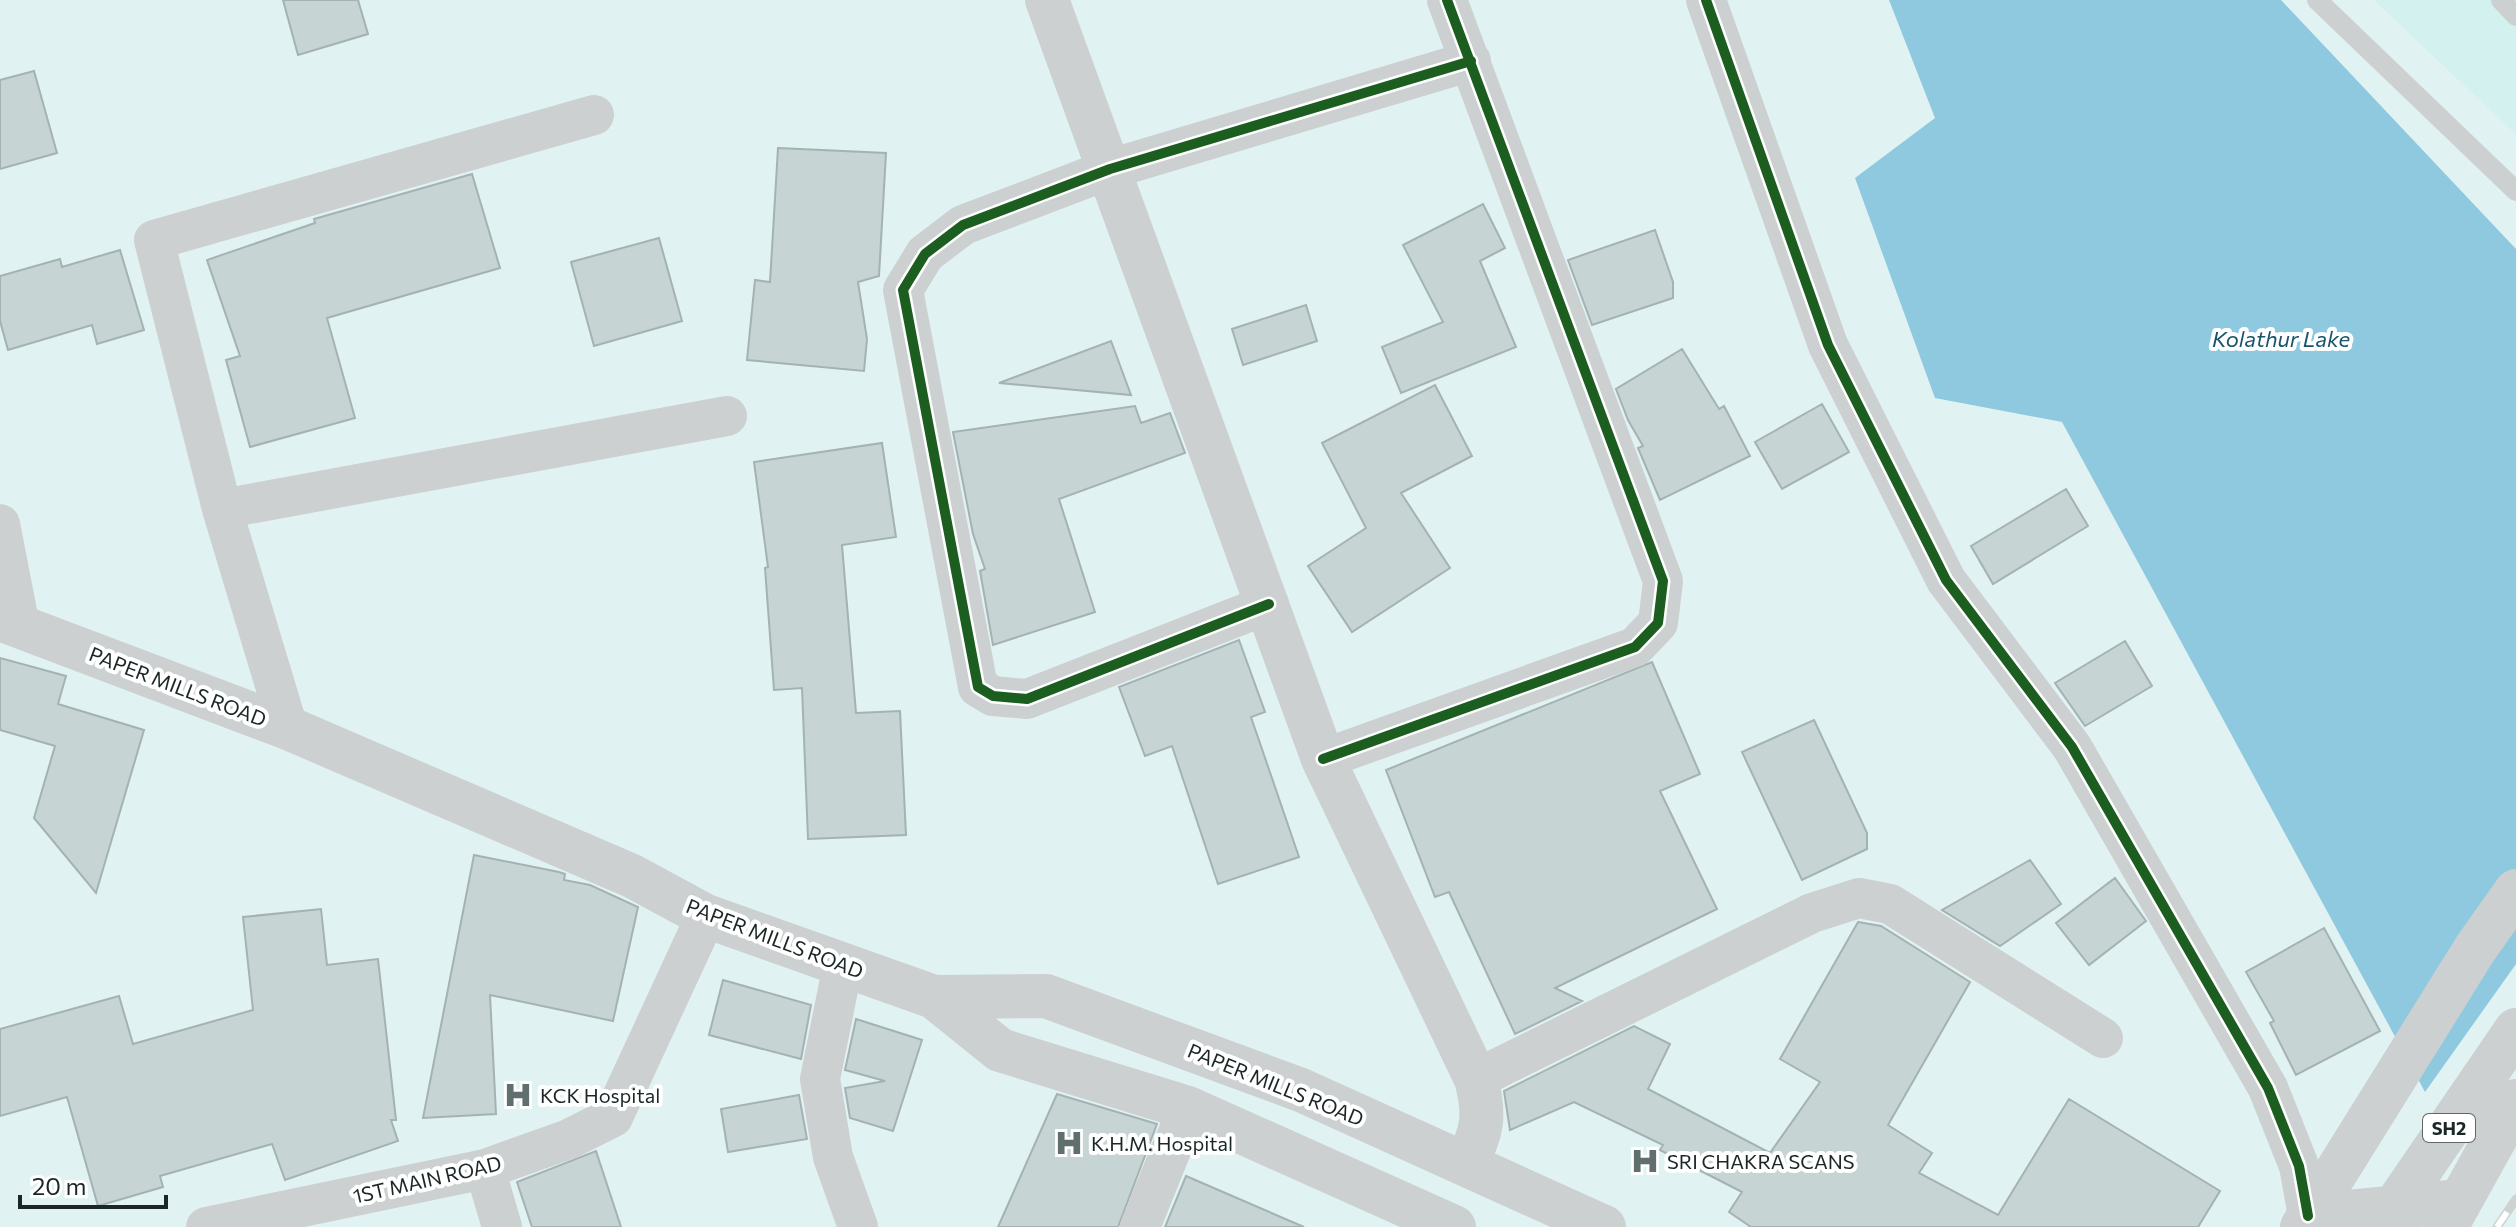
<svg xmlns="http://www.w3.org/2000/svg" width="2516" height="1227" font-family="Commissioner,sans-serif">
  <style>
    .built { fill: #d2f1ef }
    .water { fill: #8fc9e0 }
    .building { fill: #c6d4d4; stroke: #a4b2b3; stroke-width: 2 }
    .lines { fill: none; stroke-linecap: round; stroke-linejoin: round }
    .service { stroke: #ccd0d0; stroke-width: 20 }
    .minor { stroke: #ccd0d0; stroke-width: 40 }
    .tertiary { stroke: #ccd0d0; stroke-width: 44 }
    .secondary { stroke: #ccd0d0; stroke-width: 44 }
    .primary { stroke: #ccd0d0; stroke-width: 44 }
    .rail-casing { stroke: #cdd2d2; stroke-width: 9 }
    .rail { stroke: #fff; stroke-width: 6; stroke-dasharray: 18; stroke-linecap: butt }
    .cycleway-casing { stroke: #fff; stroke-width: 15 }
    .cycleway { stroke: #1b5e20; stroke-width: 10 }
    .labels { text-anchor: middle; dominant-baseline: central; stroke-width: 8; stroke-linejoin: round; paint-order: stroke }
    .shield { fill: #fff; stroke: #5f6867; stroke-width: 2 }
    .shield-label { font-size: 18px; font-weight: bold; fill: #1b2726 }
    .street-label { font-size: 20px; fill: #1b2726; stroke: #fff }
    .poi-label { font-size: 20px; fill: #1b2726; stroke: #fff; text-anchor: start }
    .water-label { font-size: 22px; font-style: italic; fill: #18546c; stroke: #fff }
  </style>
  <rect width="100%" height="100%" fill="#e1f2f2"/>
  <path class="built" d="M 2374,0 L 2516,0 L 2516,134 Z"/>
  <path class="water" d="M 1889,0 L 2281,0 L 2516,249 L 2516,964 L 2425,1092 L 2062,422 L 1935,398 L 1855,178 L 1935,118 Z"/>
  <path class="building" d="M 283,0 L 358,0 L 368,34 L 298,55 Z
    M 34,71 L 57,153 L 0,169 L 0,80 Z
    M 778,148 L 886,153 L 879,276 L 858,282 L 867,339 L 864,371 L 747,360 L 755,280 L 770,282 Z
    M 472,174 L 500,268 L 327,318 L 355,418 L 250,447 L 226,360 L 240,356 L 207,260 L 315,223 L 314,219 Z
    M 1483,204 L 1505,248 L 1480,261 L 1516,347 L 1401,393 L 1382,347 L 1443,322 L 1403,245 Z
    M 1655,230 L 1673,282 L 1673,298 L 1592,325 L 1568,260 Z
    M 659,238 L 682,321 L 594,346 L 571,262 Z
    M 120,250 L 144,330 L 97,344 L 92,325 L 8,350 L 0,321 L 0,276 L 60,259 L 62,267 Z
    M 1306,305 L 1317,341 L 1243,365 L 1232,329 Z
    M 1111,341 L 1131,395 L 999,383 Z
    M 1682,349 L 1719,409 L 1724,406 L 1750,456 L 1660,500 L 1638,448 L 1643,446 L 1628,420 L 1616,389 Z
    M 1435,385 L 1472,456 L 1401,493 L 1450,568 L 1352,632 L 1308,566 L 1366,528 L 1322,443 Z
    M 1822,404 L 1849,452 L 1782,489 L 1755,442 Z
    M 1135,406 L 1141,423 L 1170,413 L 1185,453 L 1059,499 L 1095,612 L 993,645 L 980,571 L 985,569 L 973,534 L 953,432 Z
    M 882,443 L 896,537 L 842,545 L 856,713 L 900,711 L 906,835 L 808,839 L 802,688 L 774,690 L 765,568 L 768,567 L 754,462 Z
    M 2066,489 L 2088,526 L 1993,584 L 1971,546 Z
    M 1239,640 L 1265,712 L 1251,717 L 1299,857 L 1218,884 L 1172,746 L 1145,756 L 1119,687 Z
    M 2125,641 L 2152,686 L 2085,726 L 2055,683 Z
    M 0,658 L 66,676 L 58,704 L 144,730 L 96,893 L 34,818 L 55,746 L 0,730 Z
    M 1652,662 L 1700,774 L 1660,791 L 1717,909 L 1555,988 L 1582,1001 L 1515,1034 L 1449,892 L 1435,897 L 1386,770 Z
    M 1814,720 L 1867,833 L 1867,849 L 1802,880 L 1742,752 Z
    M 474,855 L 559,872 L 565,874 L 564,880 L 590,885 L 638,907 L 613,1021 L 490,995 L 496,1114 L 423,1118 Z
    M 2030,860 L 2061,904 L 2000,946 L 1942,910 Z
    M 2115,878 L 2146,921 L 2089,965 L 2056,923 Z
    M 321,909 L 327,965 L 378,959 L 396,1120 L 391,1120 L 398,1141 L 285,1180 L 272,1144 L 160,1176 L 163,1187 L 98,1206 L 67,1097 L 0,1116 L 0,1029 L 119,996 L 133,1044 L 253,1010 L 243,917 Z
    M 1858,922 L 1881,926 L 1970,982 L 1888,1125 L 1932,1153 L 1919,1173 L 1998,1215 L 2069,1099 L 2220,1191 L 2198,1227 L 1751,1227 L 1729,1212 L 1742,1192 L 1660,1150 L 1663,1145 L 1574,1102 L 1510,1130 L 1504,1091 L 1634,1026 L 1670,1044 L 1648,1089 L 1770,1153 L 1820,1082 L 1780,1059 Z
    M 2324,928 L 2380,1031 L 2296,1075 L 2270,1023 L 2274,1021 L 2246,972 Z
    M 723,980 L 811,1005 L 801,1059 L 709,1035 Z
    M 856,1019 L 922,1040 L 893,1131 L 850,1118 L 845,1088 L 885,1081 L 845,1070 Z
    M 1057,1094 L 1157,1124 L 1118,1227 L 998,1227 Z
    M 799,1095 L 807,1139 L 728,1152 L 721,1109 Z
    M 596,1151 L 621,1227 L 532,1227 L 517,1182 Z
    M 1186,1176 L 1304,1227 L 1165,1227 Z"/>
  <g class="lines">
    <path class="service" d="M 2317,0 L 2516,191
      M 2501,0 L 2516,16"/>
    <path class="minor" d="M 1706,0 L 1828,345 L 1946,580 L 2072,747 L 2268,1088 L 2299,1166 L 2308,1216
      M 222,509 L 727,416
      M 0,524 L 20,627
      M 1269,604 L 1027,699 L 993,696 L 978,687 L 903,290 L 925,254 L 963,225 L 1110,169 L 1471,61
      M 288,728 L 222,509 L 154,240 L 594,115
      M 1323,759 L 1635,647 L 1658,623 L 1663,581 L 1447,0
      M 843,965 L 820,1079 L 833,1157 L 858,1227
      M 1476,1079 L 1812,913 L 1859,898 L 1890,904 L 2103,1038
      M 485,1169 L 502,1227
      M 206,1227 L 485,1169 L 569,1139 L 613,1117 L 706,916
      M 1140,1227 L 1188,1108"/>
    <path class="tertiary" d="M 1047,0 L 1323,759 L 1476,1079 C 1485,1112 1484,1135 1464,1163
      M 2302,1227 L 2475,949 L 2516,891"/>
    <path class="secondary" d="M 0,619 L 288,728 L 632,876 L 706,916 L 934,997 L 1000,1050 L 1188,1108 L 1454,1227
      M 934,997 L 1046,996 L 1301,1090 L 1604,1227"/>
    <path class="primary" d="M 2308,1216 L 2459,1201
      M 2381,1227 L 2516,1030
      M 2446,1227 L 2516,1101"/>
    <defs>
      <path id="rail" d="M 2497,1227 L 2516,1199"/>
    </defs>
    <use href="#rail" class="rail-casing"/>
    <use href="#rail" class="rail"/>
    <defs>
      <path id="cycleway" d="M 1706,0 L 1828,345 L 1946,580 L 2072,747 L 2268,1088 L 2299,1166 L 2308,1216
        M 1269,604 L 1027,699 L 993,696 L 978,687 L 903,290 L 925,254 L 963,225 L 1110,169 L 1471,61
        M 1323,759 L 1635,647 L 1658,623 L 1663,581 L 1447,0"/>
    </defs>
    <use href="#cycleway" class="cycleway-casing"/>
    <use href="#cycleway" class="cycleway"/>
  </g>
  <defs>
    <symbol id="hospital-bare" viewBox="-9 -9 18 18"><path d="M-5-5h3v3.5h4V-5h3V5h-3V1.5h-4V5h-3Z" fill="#606e6d" stroke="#fff" stroke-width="2.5" paint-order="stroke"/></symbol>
  </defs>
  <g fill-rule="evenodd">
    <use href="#hospital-bare" x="498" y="1075" width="40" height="40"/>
    <use href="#hospital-bare" x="1049" y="1123" width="40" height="40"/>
    <use href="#hospital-bare" x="1625" y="1141" width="40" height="40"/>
  </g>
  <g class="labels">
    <rect class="shield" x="2423" y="1114" width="52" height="28" rx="6"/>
    <g class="shield-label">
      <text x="2449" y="1128">SH2</text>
    </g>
    <g class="street-label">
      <text transform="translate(178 686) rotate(21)">PAPER MILLS ROAD</text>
      <text transform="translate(775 938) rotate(21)">PAPER MILLS ROAD</text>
      <text transform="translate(1276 1084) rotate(22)">PAPER MILLS ROAD</text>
      <text transform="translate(427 1179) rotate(-13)">1ST MAIN ROAD</text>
    </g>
    <g class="poi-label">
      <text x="540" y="1095">KCK Hospital</text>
      <text x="1091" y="1143">K.H.M. Hospital</text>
      <text x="1667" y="1161">SRI CHAKRA SCANS</text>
    </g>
    <g class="water-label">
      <text x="2281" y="338">Kolathur Lake</text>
    </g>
  </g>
  <path d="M20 1195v12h146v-12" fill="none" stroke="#1b2726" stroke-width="4"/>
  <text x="32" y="1195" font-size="24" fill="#1b2726" stroke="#ffffff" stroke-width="6" paint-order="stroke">20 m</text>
</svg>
